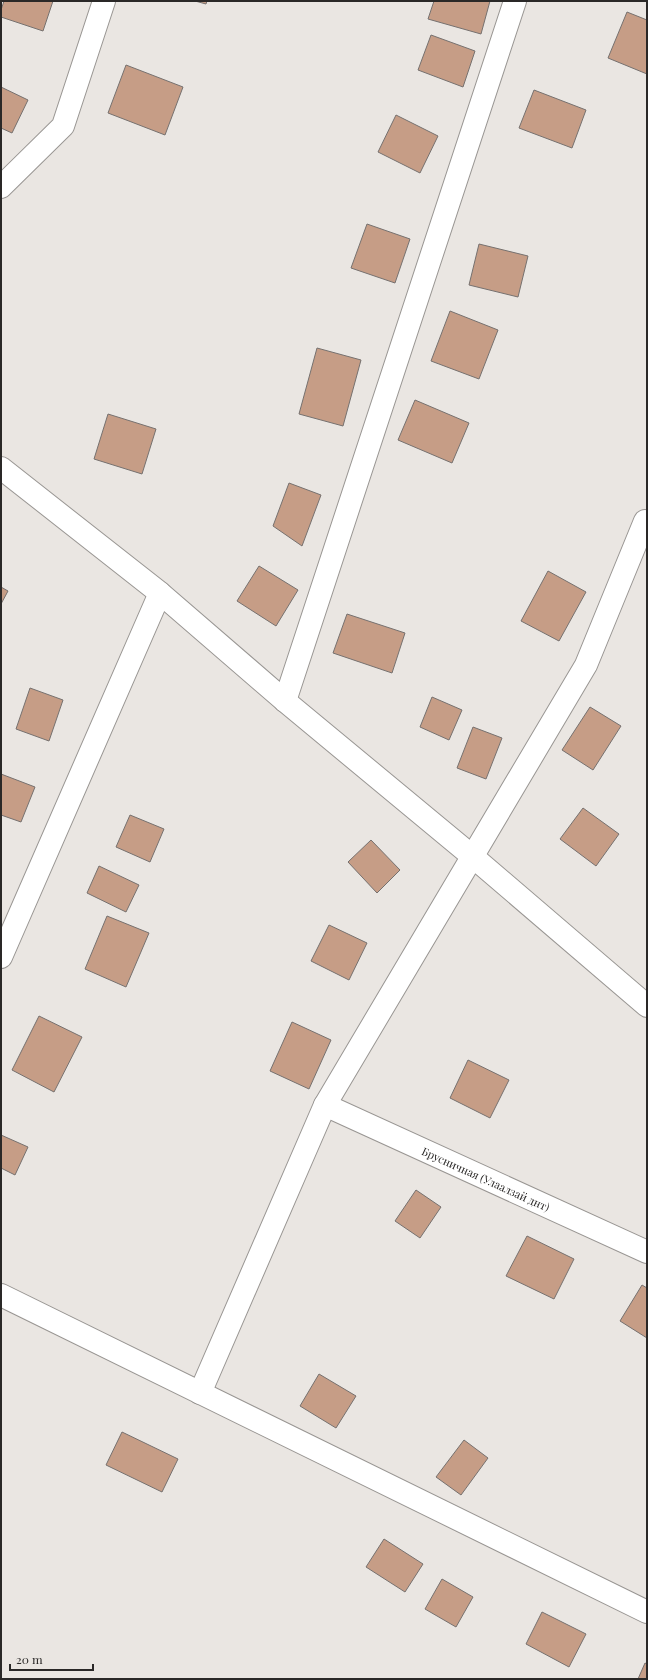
<svg xmlns="http://www.w3.org/2000/svg" width="648" height="1680" font-family="'Playfair Display',serif">
  <style>
    .building { fill: #c69d86; stroke: #76716f }
    .lines { fill: none; stroke-linecap: round; stroke-linejoin: round }
    .minor-casing { stroke: #999693; stroke-width: 24 }
    .minor { stroke: #fff; stroke-width: 22 }
    .labels { text-anchor: middle; dominant-baseline: central; stroke-width: 4; stroke-linejoin: round; paint-order: stroke }
    .street-label { font-size: 11px; fill: #2a2827; stroke: #eae6e2 }
  </style>
  <rect width="100%" height="100%" fill="#eae6e2"/>
  <path class="building" d="M 4,1 L 53,1 L 43,31 L 1,17 L 1,10 Z
    M 195,1 L 207,1 L 206,4 Z
    M 434,1 L 490,1 L 481,34 L 428,19 Z
    M 627,12 L 647,20 L 647,74 L 608,58 Z
    M 431,35 L 475,51 L 463,87 L 418,70 Z
    M 126,65 L 183,87 L 165,135 L 108,113 Z
    M 1,87 L 28,100 L 12,133 L 1,128 Z
    M 534,90 L 586,110 L 572,148 L 519,128 Z
    M 396,115 L 438,136 L 420,173 L 378,152 Z
    M 367,224 L 410,239 L 395,283 L 351,268 Z
    M 479,244 L 528,256 L 518,297 L 469,285 Z
    M 450,311 L 498,330 L 479,379 L 431,361 Z
    M 317,348 L 361,360 L 343,426 L 299,414 Z
    M 415,400 L 469,423 L 452,463 L 398,440 Z
    M 108,414 L 156,429 L 142,474 L 94,459 Z
    M 289,483 L 321,495 L 302,546 L 273,526 Z
    M 259,566 L 298,590 L 276,626 L 237,601 Z
    M 548,571 L 586,592 L 559,641 L 521,621 Z
    M 1,587 L 8,591 L 1,604 Z
    M 347,614 L 405,633 L 392,673 L 333,653 Z
    M 30,688 L 63,700 L 49,741 L 16,729 Z
    M 432,697 L 462,710 L 449,740 L 420,727 Z
    M 590,707 L 621,726 L 593,770 L 562,750 Z
    M 473,727 L 502,738 L 486,779 L 457,768 Z
    M 1,774 L 35,787 L 21,822 L 1,815 Z
    M 583,808 L 619,834 L 596,866 L 560,839 Z
    M 130,815 L 164,829 L 150,862 L 116,847 Z
    M 371,840 L 400,870 L 377,893 L 348,862 Z
    M 99,866 L 139,885 L 126,912 L 87,893 Z
    M 107,916 L 149,933 L 126,987 L 85,969 Z
    M 329,925 L 367,943 L 349,980 L 311,961 Z
    M 39,1016 L 82,1037 L 54,1092 L 12,1070 Z
    M 292,1022 L 331,1040 L 309,1089 L 270,1071 Z
    M 468,1060 L 509,1080 L 490,1118 L 450,1098 Z
    M 1,1135 L 28,1147 L 15,1175 L 1,1168 Z
    M 416,1190 L 441,1207 L 420,1238 L 395,1221 Z
    M 527,1236 L 574,1259 L 554,1299 L 506,1276 Z
    M 642,1285 L 647,1288 L 647,1338 L 620,1321 Z
    M 319,1374 L 356,1396 L 336,1428 L 300,1406 Z
    M 122,1432 L 178,1459 L 162,1492 L 106,1465 Z
    M 464,1440 L 488,1458 L 461,1495 L 436,1477 Z
    M 384,1539 L 423,1564 L 405,1592 L 366,1567 Z
    M 442,1579 L 473,1597 L 456,1627 L 425,1609 Z
    M 542,1612 L 586,1634 L 569,1667 L 526,1644 Z
    M 645,1663 L 647,1664 L 647,1679 L 638,1679 Z"/>
  <g class="lines">
    <defs>
      <g id="minor">
        <path d="M 1,187 L 63,126 L 104,1"/>
        <path d="M 1,468 L 160,593 L 285,701 L 472,856 L 647,1006"/>
        <path d="M 285,701 L 515,1"/>
        <path d="M 1,957 L 160,593"/>
        <path id="s1" d="M 325,1105 L 647,1252"/>
        <path d="M 1,1295 L 647,1612"/>
        <path d="M 200,1393 L 325,1105 L 586,665 L 645,521"/>
      </g>
    </defs>
    <use href="#minor" class="minor-casing"/>
    <use href="#minor" class="minor"/>
  </g>
  <g class="labels">
    <g class="street-label">
      <text stroke="none"><textPath href="#s1" startOffset="177">Брусничная (Улаалзай днт)</textPath></text>
    </g>
  </g>
  <rect width="648" height="1680" fill="none" stroke="#2a2827" stroke-width="4"/>
  <path d="M10 1664v6h83v-6" fill="none" stroke="#2a2827" stroke-width="2"/>
  <text x="16" y="1664" font-size="12" fill="#2a2827" stroke="#eae6e2" stroke-width="3" paint-order="stroke">20 m</text>
</svg>
